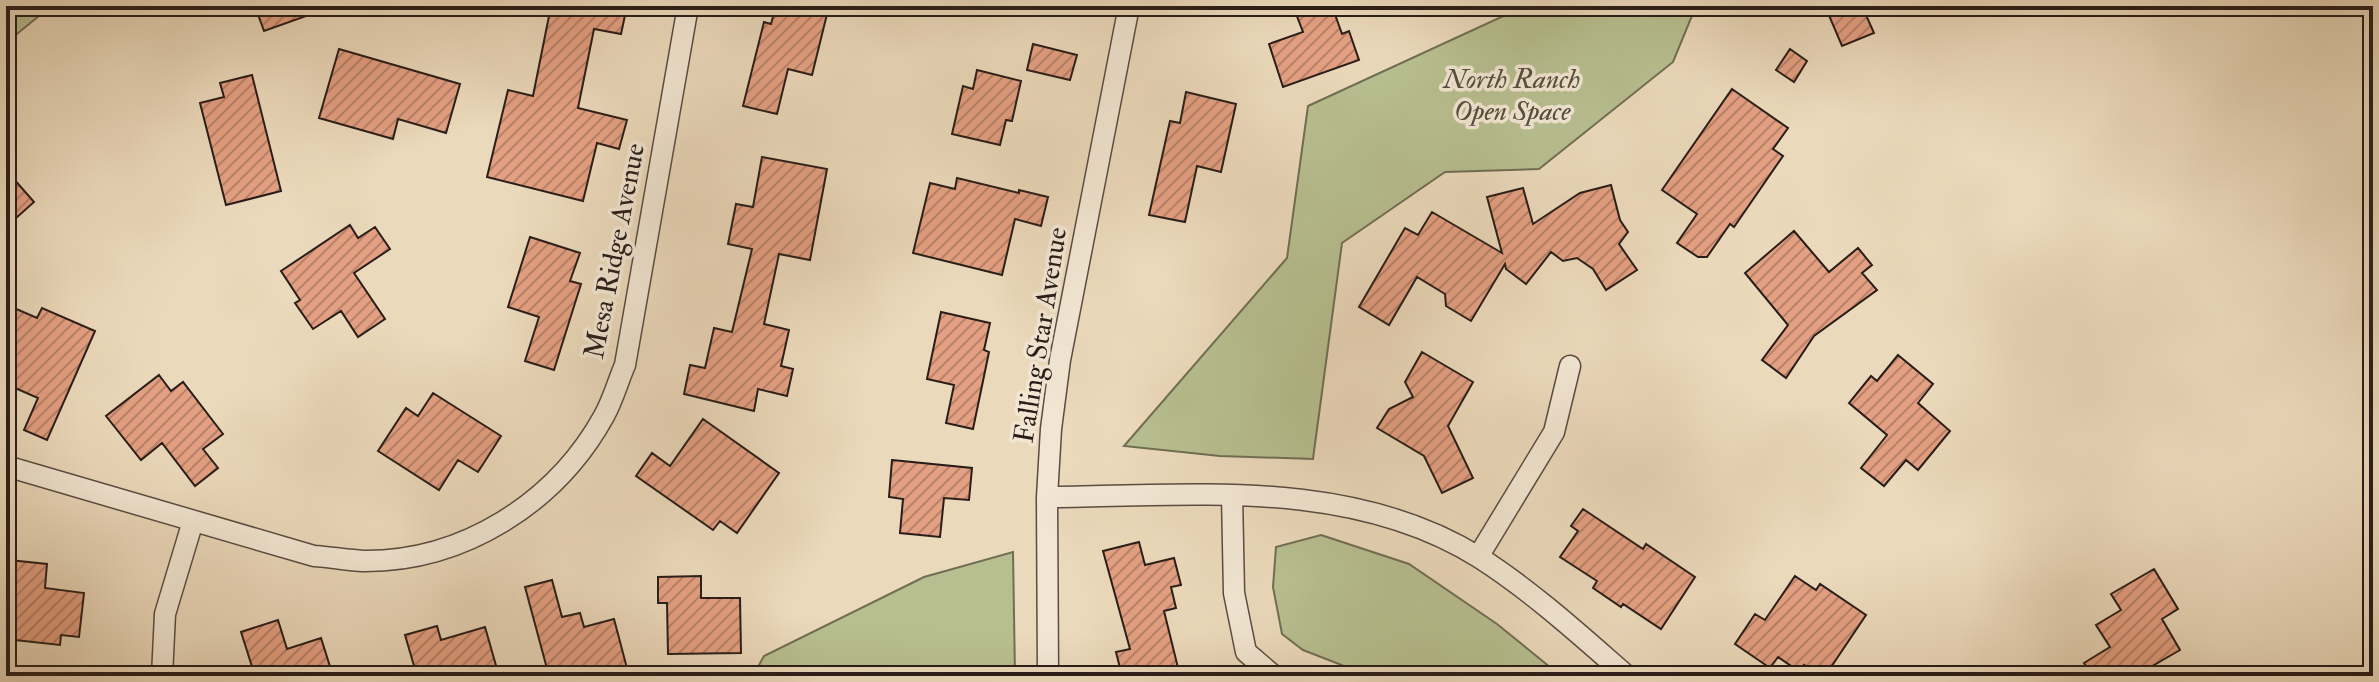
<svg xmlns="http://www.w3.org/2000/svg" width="2379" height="682" font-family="'IM FELL Double Pica',serif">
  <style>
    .grass { fill: #b7bf90; stroke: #706e54; stroke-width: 2 }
    .building { fill: url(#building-hatch); stroke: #291d19; stroke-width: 2 }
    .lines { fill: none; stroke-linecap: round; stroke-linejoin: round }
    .minor-casing { stroke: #5a4c42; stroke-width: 23 }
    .minor { stroke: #f2e6d3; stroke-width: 20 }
    .labels { text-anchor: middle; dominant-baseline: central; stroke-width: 7; stroke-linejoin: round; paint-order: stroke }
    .park-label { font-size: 28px; font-style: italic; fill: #544e3d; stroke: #f2e6d3 }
    .street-label { font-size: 28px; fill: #291d19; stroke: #f2e6d3 }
  </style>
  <defs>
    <pattern id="building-hatch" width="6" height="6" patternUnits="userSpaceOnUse" patternTransform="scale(2)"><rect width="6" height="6" fill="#e4a082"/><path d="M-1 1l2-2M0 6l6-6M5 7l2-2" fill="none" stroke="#b9826a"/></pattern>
  </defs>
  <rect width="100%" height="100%" fill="#ebd9bb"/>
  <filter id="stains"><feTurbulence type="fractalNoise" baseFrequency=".0025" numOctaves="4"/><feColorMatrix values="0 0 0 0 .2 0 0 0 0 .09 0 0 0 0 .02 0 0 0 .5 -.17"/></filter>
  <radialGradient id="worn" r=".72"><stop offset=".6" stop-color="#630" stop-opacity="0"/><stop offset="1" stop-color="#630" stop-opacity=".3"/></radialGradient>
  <path class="grass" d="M 6,6 L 51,6 L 6,43 Z
    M 1525,6 L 1696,6 L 1673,62 L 1539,169 L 1445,172 L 1342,243 L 1313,459 L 1220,456 L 1124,446 L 1287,258 L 1308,106 Z
    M 1321,535 L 1409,564 L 1497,624 L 1561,676 L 1358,676 L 1352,669 L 1303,650 L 1282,634 L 1273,587 L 1276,547 Z
    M 1013,552 L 1015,676 L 753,676 L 764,656 L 924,577 Z"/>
  <path class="building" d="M 255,6 L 325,6 L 326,9 L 264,31 Z
    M 551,6 L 627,6 L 621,34 L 594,29 L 578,108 L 627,120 L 619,149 L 597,143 L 583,201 L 487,177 L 508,90 L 533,96 Z
    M 776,6 L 829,6 L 812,75 L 788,69 L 777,114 L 743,106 L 764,22 L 771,24 Z
    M 1293,6 L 1332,6 L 1342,34 L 1349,31 L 1359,60 L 1283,87 L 1269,44 L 1303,32 Z
    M 1825,6 L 1862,6 L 1874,33 L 1842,46 Z
    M 1033,44 L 1077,55 L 1070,80 L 1027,70 Z
    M 339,49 L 460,84 L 446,133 L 398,119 L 393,139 L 319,118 Z
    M 1790,49 L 1807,61 L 1794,82 L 1776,70 Z
    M 977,70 L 1021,81 L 1012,121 L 1006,120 L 1000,145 L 952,134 L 963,86 L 973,89 Z
    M 252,75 L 281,191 L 226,205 L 200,103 L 224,97 L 220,83 Z
    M 1732,89 L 1788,128 L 1773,149 L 1783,156 L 1734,227 L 1730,224 L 1707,257 L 1698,257 L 1677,243 L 1697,214 L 1662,190 Z
    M 1186,92 L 1236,104 L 1221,172 L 1197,166 L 1185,222 L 1149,215 L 1170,121 L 1180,123 Z
    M 762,157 L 827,169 L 810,260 L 779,254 L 764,324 L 789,330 L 781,366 L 793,369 L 787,396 L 758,389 L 754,411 L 684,394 L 690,365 L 705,368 L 714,328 L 732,332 L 752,249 L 728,244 L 736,204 L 753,207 Z
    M 6,170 L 34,202 L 6,227 Z
    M 957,178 L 1019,193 L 1019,190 L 1048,197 L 1041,226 L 1015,219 L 1002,275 L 913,253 L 930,183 L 955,189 Z
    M 1611,185 L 1620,220 L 1628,232 L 1619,244 L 1637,270 L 1606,290 L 1593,269 L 1577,258 L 1563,261 L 1551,252 L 1526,284 L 1506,269 L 1505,264 L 1471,321 L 1446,306 L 1445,294 L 1417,277 L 1389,325 L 1359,307 L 1405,228 L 1418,235 L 1432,212 L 1502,253 L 1487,197 L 1523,188 L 1533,224 L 1580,193 Z
    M 350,225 L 358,238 L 375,227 L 390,249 L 354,273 L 385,319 L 358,337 L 341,311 L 313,329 L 295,303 L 300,300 L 281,271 Z
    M 1794,231 L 1829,272 L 1858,248 L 1872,265 L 1862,273 L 1877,290 L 1814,336 L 1786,378 L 1762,360 L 1788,325 L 1745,273 Z
    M 530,237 L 580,253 L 570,281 L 581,284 L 554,370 L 525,361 L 539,317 L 508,307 Z
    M 14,308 L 37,318 L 42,308 L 95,331 L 47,440 L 24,430 L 38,398 L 6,384 L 6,327 Z
    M 941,312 L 990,323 L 984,350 L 989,352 L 973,429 L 946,423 L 954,385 L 927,379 Z
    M 1422,352 L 1473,382 L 1448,426 L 1473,478 L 1442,493 L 1424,456 L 1377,428 L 1389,409 L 1413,397 L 1405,382 Z
    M 1898,355 L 1933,384 L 1918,403 L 1950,431 L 1918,470 L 1906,460 L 1884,486 L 1861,468 L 1887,435 L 1849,403 L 1871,376 L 1877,381 Z
    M 159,375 L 171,391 L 183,382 L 223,434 L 203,449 L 218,468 L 195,486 L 162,443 L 141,460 L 106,416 Z
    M 433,393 L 501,436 L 478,472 L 458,460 L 439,490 L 378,451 L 406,408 L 418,416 Z
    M 703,419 L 779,473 L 737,533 L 720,521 L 713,530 L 636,476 L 652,453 L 670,466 Z
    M 892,460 L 972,468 L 969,500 L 944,498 L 940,537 L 900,533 L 903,499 L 889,497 Z
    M 1583,509 L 1643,549 L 1646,544 L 1695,577 L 1661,629 L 1623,604 L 1621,607 L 1593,588 L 1597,581 L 1560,557 L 1578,531 L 1571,526 Z
    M 1139,542 L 1145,565 L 1174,558 L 1181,585 L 1171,587 L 1176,608 L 1164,611 L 1180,676 L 1122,676 L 1116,652 L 1130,649 L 1103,551 Z
    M 9,560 L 47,564 L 45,588 L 84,593 L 79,637 L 61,635 L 60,645 L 6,639 L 6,593 Z
    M 2154,569 L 2178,609 L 2162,619 L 2180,650 L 2135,676 L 2092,676 L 2084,663 L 2110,647 L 2096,625 L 2121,610 L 2111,594 Z
    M 701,576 L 701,598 L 740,598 L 741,653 L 668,654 L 667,603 L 658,603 L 658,577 Z
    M 1795,576 L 1816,590 L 1820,584 L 1866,615 L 1825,676 L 1820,676 L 1804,665 L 1800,672 L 1778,657 L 1770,668 L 1735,644 L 1755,614 L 1765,620 Z
    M 552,580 L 562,617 L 580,613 L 584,627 L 614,619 L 628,672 L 613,676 L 549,676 L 525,587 Z
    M 278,620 L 287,649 L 321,638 L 333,676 L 255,676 L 241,632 Z
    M 437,626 L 441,640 L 485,627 L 499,676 L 417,676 L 405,635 Z"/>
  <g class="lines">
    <defs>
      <path id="minor" d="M 6,466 L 314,556 C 330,557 347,560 363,561 C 463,562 556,503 604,416 C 613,400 618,381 625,365 L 688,6
        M 1232,495 L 1234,593 L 1246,652 L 1274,676
        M 1047,497 C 1191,496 1351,477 1480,558 C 1533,592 1580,635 1627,676
        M 1478,557 L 1554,432 L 1570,366
        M 162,676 L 165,614 L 193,521
        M 1048,676 L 1047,497 L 1051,429 L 1060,360 L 1129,6"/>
    </defs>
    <use href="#minor" class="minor-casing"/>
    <use href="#minor" class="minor"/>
  </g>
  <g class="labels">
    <g class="park-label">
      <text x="1512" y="79">North Ranch<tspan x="1512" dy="32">Open Space</tspan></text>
    </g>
    <g class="street-label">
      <text transform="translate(615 251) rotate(-79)">Mesa Ridge Avenue</text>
      <text transform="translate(1041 335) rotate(-81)">Falling Star Avenue</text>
    </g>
  </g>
  <rect width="2379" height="682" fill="none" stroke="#ebd9bb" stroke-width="32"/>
  <rect x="8" y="8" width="2363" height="666" fill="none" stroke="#291d19" stroke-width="4"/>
  <rect x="16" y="16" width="2347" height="650" fill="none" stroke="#291d19" stroke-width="2"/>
  <rect width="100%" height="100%" filter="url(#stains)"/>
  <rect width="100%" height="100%" fill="url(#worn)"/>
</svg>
